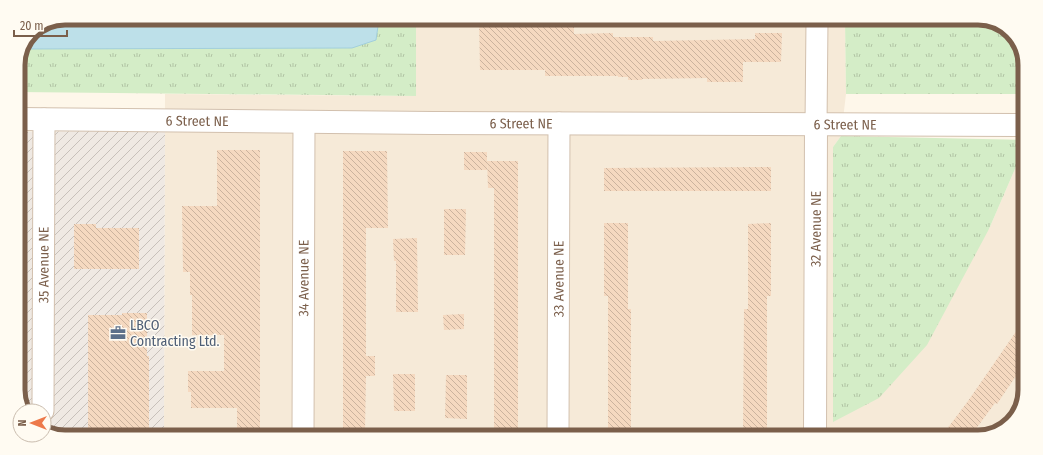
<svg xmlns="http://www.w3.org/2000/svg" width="1043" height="455" font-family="'Fira Sans Condensed',sans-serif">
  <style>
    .residential { fill: #f6ead8 }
    .industrial { fill: url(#industrial-furrows) }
    .grass { fill: url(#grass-tufts) }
    .water { fill: #bde0e9; stroke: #a2cfdc }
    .building { fill: url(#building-back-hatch) }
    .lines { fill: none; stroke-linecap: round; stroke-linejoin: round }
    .minor-casing { stroke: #d2c0ae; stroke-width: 23 }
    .tertiary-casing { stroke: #d2c0ae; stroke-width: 24 }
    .minor { stroke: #fff; stroke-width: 21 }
    .tertiary { stroke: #fff; stroke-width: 22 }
    .labels { text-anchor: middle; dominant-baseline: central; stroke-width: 3; stroke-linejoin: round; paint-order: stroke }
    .street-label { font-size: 14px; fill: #7b5f4b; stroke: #fffbf2 }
    .service-label { font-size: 14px; fill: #4e5e75; stroke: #fffbf2; text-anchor: start }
    .rim { fill: none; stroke: #7b5f4b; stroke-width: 5 }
  </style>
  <defs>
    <pattern id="industrial-furrows" width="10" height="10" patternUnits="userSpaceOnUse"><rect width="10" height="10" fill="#efe9e3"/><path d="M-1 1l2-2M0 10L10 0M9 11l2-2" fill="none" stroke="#c7c0ba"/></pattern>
    <pattern id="grass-tufts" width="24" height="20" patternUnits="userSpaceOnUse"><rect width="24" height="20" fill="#d4edc7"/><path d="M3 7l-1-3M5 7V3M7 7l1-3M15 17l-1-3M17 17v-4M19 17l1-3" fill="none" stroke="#b1c3a4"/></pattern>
    <pattern id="building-back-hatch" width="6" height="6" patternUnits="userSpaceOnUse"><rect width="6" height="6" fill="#f5d9c0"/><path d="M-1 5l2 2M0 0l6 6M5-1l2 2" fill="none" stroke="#cbb39e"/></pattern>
  </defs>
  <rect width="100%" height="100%" fill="#fef7ea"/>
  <path class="residential" d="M 416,19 L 845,21 L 846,94 L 841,136 L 833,147 L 833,421 L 989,229 L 1024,148 L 1021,407 L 1004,429 L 978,437 L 164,434 L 165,94 L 415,96 Z"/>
  <path class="industrial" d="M 165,130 L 164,434 L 48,433 L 44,431 L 44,411 L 25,411 L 18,393 L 18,132 Z"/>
  <path class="grass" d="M 66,18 L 416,19 L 416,96 L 18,92 L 18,63 L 32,32 Z
    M 845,21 L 995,22 L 1015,37 L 1025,62 L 1025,94 L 846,94 Z
    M 841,136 L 1024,140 L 1024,148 L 989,229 L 927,345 L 879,398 L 833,422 L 833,147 Z"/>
  <path class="water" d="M 66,18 L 379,19 L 376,40 L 352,48 L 24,49 L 32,32 Z"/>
  <path class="building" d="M 479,20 L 574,20 L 574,34 L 613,33 L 613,37 L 653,37 L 653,41 L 755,39 L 755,33 L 782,33 L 781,62 L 743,62 L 743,82 L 707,82 L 707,78 L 642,79 L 642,80 L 628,80 L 628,77 L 618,77 L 618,76 L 545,76 L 545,70 L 480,70 Z
    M 217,150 L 260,150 L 260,431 L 237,431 L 237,408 L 191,408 L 191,392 L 188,392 L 188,371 L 224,371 L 224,335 L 192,335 L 192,295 L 190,295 L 190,272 L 183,272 L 182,206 L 217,206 Z
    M 343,151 L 387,151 L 388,228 L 366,228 L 366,356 L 375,356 L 375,376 L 366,376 L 365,431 L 343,430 Z
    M 464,152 L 487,152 L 487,170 L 464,170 Z
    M 487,161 L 518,161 L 518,432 L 494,432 L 494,188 L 488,188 Z
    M 771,167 L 771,191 L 604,191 L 604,168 Z
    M 444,209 L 466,209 L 465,255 L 444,255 Z
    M 604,223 L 628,223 L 628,309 L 631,309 L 631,436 L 608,436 L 608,296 L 604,296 Z
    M 771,223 L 771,296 L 767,296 L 767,436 L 743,436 L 744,309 L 748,309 L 748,224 Z
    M 74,224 L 96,224 L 96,228 L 139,228 L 139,269 L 74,269 Z
    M 417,238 L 418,312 L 396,312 L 396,261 L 394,261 L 393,239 Z
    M 122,313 L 147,313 L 147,356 L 149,356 L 149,432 L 88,432 L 88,315 L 122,315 Z
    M 464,314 L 464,329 L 444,330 L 443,315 Z
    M 1022,323 L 1022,367 L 997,404 L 995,403 L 970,437 L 941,437 L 968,401 Z
    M 393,374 L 415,374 L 415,411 L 394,411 Z
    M 446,375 L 467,375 L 467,419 L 445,418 Z"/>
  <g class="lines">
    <defs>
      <g id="minor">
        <path d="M 816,125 L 817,21"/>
        <path id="s1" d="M 43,411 L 44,119"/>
        <path id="s2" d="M 303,434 L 304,122"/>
        <path id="s3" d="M 558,435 L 559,123"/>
      </g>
      <g id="tertiary">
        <path id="s4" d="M 18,119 L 433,123 L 1024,125"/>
        <path id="s5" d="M 815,436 L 816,125"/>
      </g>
    </defs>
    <use href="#minor" class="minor-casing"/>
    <use href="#tertiary" class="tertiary-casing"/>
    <use href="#minor" class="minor"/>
    <use href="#tertiary" class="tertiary"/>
  </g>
  <defs>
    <symbol id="office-bare" viewBox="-9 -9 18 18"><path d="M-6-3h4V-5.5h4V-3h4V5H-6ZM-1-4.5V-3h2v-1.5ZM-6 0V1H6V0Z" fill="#5c6f8a" stroke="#fffbf2" stroke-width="2.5" paint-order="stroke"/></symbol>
  </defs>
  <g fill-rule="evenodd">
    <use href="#office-bare" x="107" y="322" width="22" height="22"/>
  </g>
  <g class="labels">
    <g class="street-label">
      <text stroke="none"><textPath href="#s4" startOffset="179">6 Street NE</textPath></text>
      <text stroke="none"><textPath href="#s4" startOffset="503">6 Street NE</textPath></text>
      <text stroke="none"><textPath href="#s4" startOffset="827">6 Street NE</textPath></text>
      <text stroke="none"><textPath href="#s5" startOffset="207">32 Avenue NE</textPath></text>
      <text stroke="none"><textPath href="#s1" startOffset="146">35 Avenue NE</textPath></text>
      <text stroke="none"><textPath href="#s2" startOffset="156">34 Avenue NE</textPath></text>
      <text stroke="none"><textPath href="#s3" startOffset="156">33 Avenue NE</textPath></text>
    </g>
    <g class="service-label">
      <text x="130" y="325">LBCO<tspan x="130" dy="16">Contracting Ltd.</tspan></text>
    </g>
  </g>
  <path d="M0 0H1043V455H0ZM65 25H978A40 40 0 0 1 1018 65V390A40 40 0 0 1 978 430H65A40 40 0 0 1 25 390V65A40 40 0 0 1 65 25Z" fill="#fffbf2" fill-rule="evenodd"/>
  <path class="rim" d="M65 25H978A40 40 0 0 1 1018 65V390A40 40 0 0 1 978 430H65A40 40 0 0 1 25 390V65A40 40 0 0 1 65 25Z"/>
  <g transform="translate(32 423) rotate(270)"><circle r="19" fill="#fffbf2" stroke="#cabdaf"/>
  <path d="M0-3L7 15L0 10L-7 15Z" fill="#ed794a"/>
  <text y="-6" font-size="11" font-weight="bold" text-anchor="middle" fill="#7b5f4b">N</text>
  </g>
  <path d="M14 30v6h53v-6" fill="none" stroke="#7b5f4b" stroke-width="2"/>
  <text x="20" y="30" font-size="12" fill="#7b5f4b" stroke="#fffbf2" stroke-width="3" paint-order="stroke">20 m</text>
</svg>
